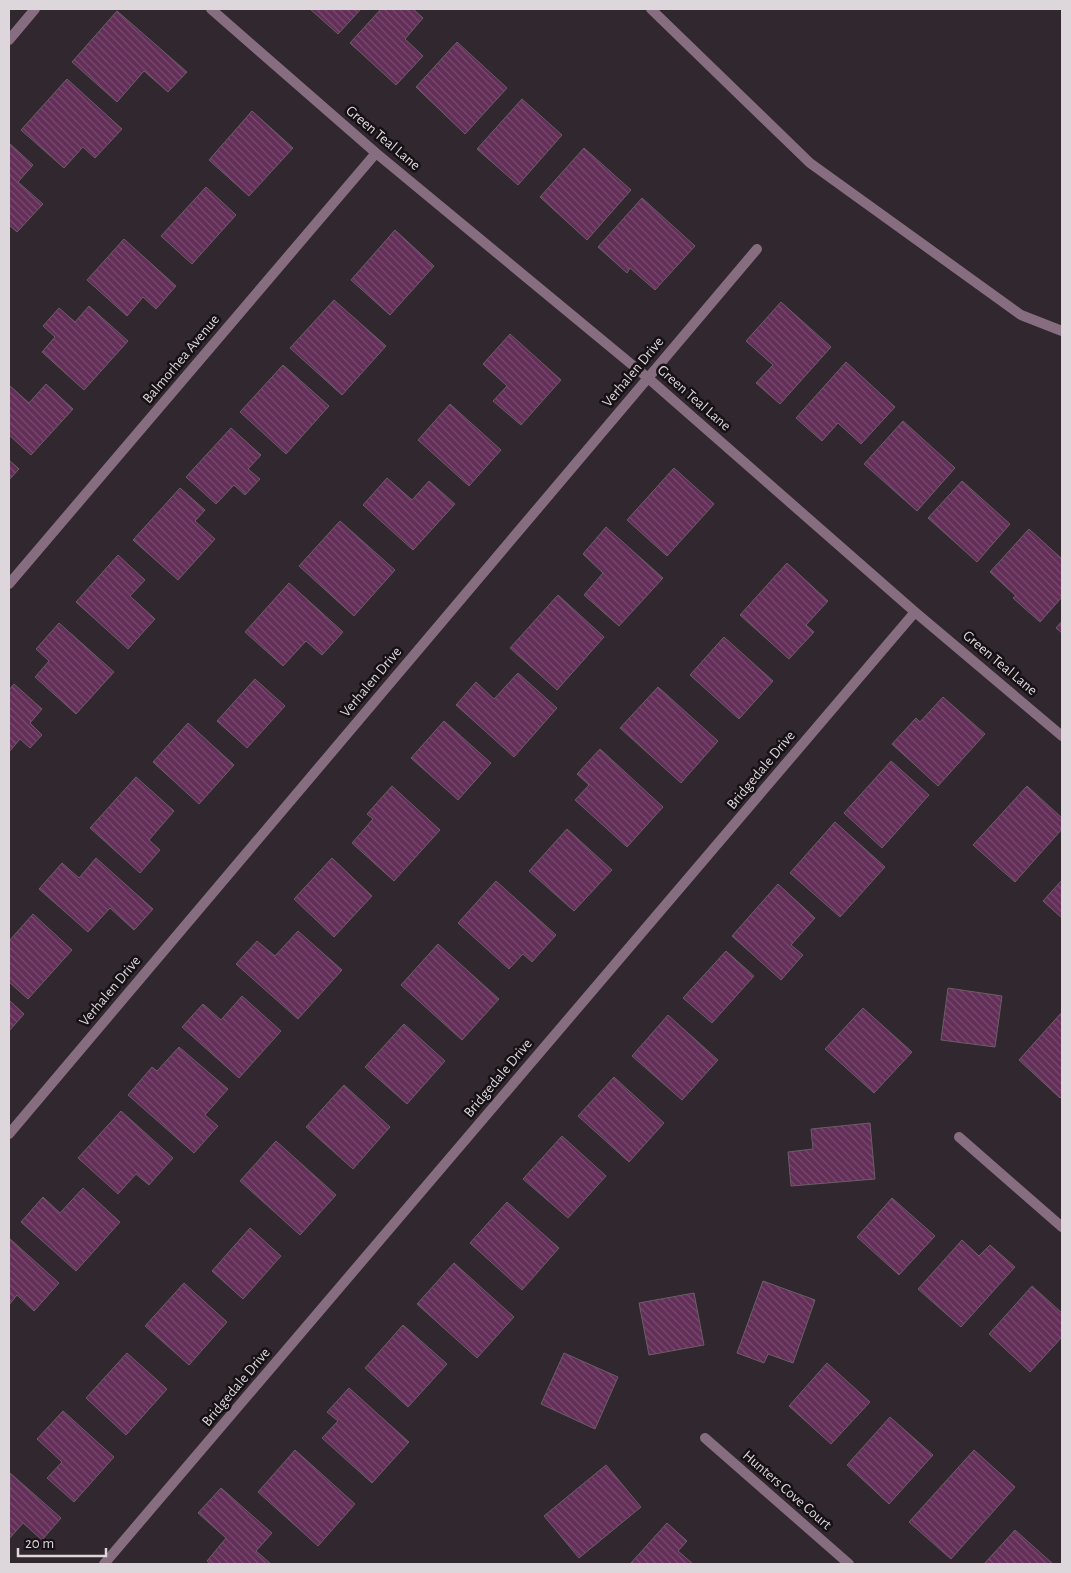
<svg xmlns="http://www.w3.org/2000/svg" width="1071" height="1573" font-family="'Alegreya Sans',sans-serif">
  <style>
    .building { fill: url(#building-back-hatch); stroke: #6a5e67 }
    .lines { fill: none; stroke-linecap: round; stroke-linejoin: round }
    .service { stroke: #876d80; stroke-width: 10 }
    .minor { stroke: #876d80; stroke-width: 10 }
    .labels { text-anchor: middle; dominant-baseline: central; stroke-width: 5; stroke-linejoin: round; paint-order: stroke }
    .street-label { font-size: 15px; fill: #ddd6db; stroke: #161115 }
  </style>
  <defs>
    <pattern id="building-back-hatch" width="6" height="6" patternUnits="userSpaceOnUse" patternTransform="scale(1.25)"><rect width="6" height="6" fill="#632e58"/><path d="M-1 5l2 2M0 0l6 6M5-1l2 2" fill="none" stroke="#794c6f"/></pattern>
  </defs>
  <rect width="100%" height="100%" fill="#31272e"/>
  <path class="building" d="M 310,9 L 361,9 L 338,34 Z
    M 381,9 L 413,9 L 423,18 L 405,39 L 423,56 L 396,85 L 350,43 Z
    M 117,11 L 187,72 L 168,92 L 144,71 L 117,102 L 72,62 Z
    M 457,42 L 507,88 L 465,134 L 416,87 Z
    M 67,79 L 122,129 L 95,158 L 83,147 L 64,168 L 21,130 Z
    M 522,99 L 562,135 L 518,185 L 477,149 Z
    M 252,111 L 293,148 L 249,196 L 209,160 Z
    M 9,143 L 33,165 L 18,182 L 43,204 L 17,232 L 9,225 Z
    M 584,148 L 631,190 L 587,240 L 540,197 Z
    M 206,187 L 236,215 L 192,264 L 161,236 Z
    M 642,198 L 695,246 L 655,290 L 630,268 L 627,273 L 598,247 Z
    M 395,230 L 434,266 L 390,315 L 351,280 Z
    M 124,239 L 176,286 L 156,309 L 143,297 L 127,316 L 87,280 Z
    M 334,300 L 386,346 L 342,395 L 290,348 Z
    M 781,302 L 831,347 L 780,404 L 756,383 L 773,365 L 746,341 Z
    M 89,306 L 128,341 L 84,390 L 42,352 L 55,337 L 43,326 L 59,308 L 75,322 Z
    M 510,334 L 561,380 L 521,425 L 493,401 L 507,386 L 483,364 Z
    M 846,362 L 895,407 L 861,444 L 838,423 L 822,441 L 796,418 Z
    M 283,365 L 329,406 L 286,454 L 240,412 Z
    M 46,384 L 73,409 L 31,455 L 9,435 L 9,385 L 29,403 Z
    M 450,404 L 501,450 L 469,486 L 418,440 Z
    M 903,421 L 955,468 L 917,511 L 864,464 Z
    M 231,428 L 261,455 L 248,469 L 260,479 L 245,495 L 234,485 L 216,504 L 186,477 Z
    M 9,460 L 19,469 L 9,480 Z
    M 674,468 L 714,504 L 667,556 L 627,520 Z
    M 387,478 L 412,500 L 429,481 L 455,504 L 413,550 L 363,505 Z
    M 962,481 L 1010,524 L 977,562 L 928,518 Z
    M 180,488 L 205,510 L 195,521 L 215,539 L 178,580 L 133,540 Z
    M 340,521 L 395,570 L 354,616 L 299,566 Z
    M 606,527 L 663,578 L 619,626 L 584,595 L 603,573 L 583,554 Z
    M 1029,529 L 1062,559 L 1062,597 L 1040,622 L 1013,598 L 1016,596 L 990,572 Z
    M 118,555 L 145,580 L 130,596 L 155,619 L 128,649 L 76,602 Z
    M 787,563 L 828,601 L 806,625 L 814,632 L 789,659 L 740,615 Z
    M 289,583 L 343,632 L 322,655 L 306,641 L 283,666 L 245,632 Z
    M 558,595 L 604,637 L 557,690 L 510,648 Z
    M 1062,621 L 1062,633 L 1056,628 Z
    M 59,623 L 114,672 L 76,714 L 35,677 L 49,661 L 36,649 Z
    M 724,637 L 773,681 L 739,719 L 690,675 Z
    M 518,673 L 557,708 L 514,757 L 456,705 L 476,682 L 494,699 Z
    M 255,679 L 285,706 L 247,748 L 217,721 Z
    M 14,684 L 42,709 L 30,723 L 42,735 L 30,748 L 20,739 L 9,752 L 9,690 Z
    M 658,687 L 718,741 L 681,783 L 620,728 Z
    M 943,697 L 985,734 L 938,786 L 892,744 L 916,718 L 920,722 Z
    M 444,721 L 491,763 L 458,800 L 411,758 Z
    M 188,723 L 234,765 L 199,804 L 153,762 Z
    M 600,749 L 663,807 L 627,847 L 575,800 L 589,785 L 577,774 Z
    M 891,761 L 929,795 L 882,848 L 844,813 Z
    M 136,777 L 174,811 L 149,840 L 160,850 L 140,873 L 90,828 Z
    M 392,786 L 440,830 L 394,881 L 352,843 L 373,819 L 367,814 Z
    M 1027,786 L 1062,818 L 1062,829 L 1015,882 L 973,845 Z
    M 835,822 L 885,867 L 840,917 L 790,873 Z
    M 567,829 L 612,870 L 574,911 L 529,871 Z
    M 96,858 L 153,909 L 134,930 L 110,908 L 88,932 L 39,889 L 62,863 L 79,878 Z
    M 332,858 L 372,896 L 334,937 L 294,899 Z
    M 1062,880 L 1062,918 L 1043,901 Z
    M 496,881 L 556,935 L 532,962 L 523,954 L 509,969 L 458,923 Z
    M 778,884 L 815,918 L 791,945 L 803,955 L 781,980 L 732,936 Z
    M 33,914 L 72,950 L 28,999 L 9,982 L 9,941 Z
    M 298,931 L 342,970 L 298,1019 L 236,964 L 257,941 L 275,956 Z
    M 438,944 L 499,999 L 462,1040 L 401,985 Z
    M 726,951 L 754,976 L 712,1023 L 683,998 Z
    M 948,988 L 1002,996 L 995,1047 L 941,1040 Z
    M 242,996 L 281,1031 L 239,1078 L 182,1027 L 203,1004 L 221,1020 Z
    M 9,1000 L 24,1014 L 9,1031 Z
    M 863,1008 L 912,1052 L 874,1093 L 825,1049 Z
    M 1062,1012 L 1062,1096 L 1060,1098 L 1019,1060 Z
    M 668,1015 L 718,1060 L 682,1100 L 632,1056 Z
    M 404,1024 L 445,1061 L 407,1104 L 365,1067 Z
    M 179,1047 L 228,1089 L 205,1115 L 218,1126 L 194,1153 L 128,1095 L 152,1067 L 157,1071 Z
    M 614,1077 L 664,1123 L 629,1162 L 578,1116 Z
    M 344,1085 L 390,1127 L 353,1169 L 306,1127 Z
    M 121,1111 L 173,1158 L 149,1185 L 136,1174 L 118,1194 L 78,1158 Z
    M 870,1123 L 875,1179 L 791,1186 L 788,1152 L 813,1149 L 811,1129 Z
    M 562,1136 L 606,1176 L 568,1218 L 523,1179 Z
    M 276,1141 L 336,1195 L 300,1235 L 240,1181 Z
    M 83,1188 L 120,1222 L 76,1271 L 21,1222 L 43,1197 L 60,1213 Z
    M 892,1198 L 935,1236 L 899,1275 L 857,1237 Z
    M 507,1202 L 559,1248 L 522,1290 L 470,1243 Z
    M 250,1228 L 281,1256 L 243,1299 L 212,1271 Z
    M 9,1238 L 59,1283 L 34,1311 L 17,1295 L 9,1305 Z
    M 962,1240 L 979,1256 L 990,1245 L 1015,1267 L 961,1327 L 918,1289 Z
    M 454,1263 L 514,1317 L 477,1358 L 417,1304 Z
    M 763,1281 L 815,1300 L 793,1363 L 768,1354 L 764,1363 L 737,1353 Z
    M 184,1283 L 227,1322 L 189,1365 L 145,1326 Z
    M 1032,1286 L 1062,1313 L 1062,1337 L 1030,1372 L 989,1334 Z
    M 694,1293 L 704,1345 L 649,1355 L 639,1303 Z
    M 403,1325 L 447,1364 L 408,1407 L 365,1368 Z
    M 127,1353 L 167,1389 L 126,1435 L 86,1398 Z
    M 564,1353 L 618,1377 L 595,1429 L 541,1404 Z
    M 827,1363 L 870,1402 L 831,1444 L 789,1406 Z
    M 349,1388 L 409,1442 L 372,1483 L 322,1438 L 338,1421 L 327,1412 Z
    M 63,1411 L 114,1457 L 74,1502 L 47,1478 L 62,1462 L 37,1439 Z
    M 890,1417 L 933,1455 L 889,1504 L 847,1465 Z
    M 295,1450 L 355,1504 L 318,1546 L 258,1492 Z
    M 974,1450 L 1015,1487 L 951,1559 L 909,1522 Z
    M 606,1465 L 641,1507 L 579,1558 L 544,1516 Z
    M 10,1473 L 61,1518 L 42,1540 L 23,1523 L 9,1539 Z
    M 221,1488 L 272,1533 L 256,1551 L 271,1564 L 211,1564 L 207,1561 L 226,1538 L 198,1513 Z
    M 667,1523 L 687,1541 L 678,1551 L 693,1564 L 630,1564 Z
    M 1015,1530 L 1053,1564 L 984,1564 Z"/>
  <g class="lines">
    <path class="service" d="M 651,9 L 810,163 L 1021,315 L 1062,331"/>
    <path class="minor" d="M 211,9 L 376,153 L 648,378 L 915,612 L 1062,736
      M 9,40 L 35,9
      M 9,584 L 376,153
      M 9,1134 L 757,249
      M 959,1137 L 1062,1227
      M 705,1438 L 849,1564
      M 104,1564 L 915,612"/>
  </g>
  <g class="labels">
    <g class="street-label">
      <text transform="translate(383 138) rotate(40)">Green Teal Lane</text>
      <text transform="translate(181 359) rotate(-50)">Balmorhea Avenue</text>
      <text transform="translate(633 372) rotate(-50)">Verhalen Drive</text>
      <text transform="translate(694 398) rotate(41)">Green Teal Lane</text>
      <text transform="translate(1000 663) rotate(40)">Green Teal Lane</text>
      <text transform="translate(371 682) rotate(-50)">Verhalen Drive</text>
      <text transform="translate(761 770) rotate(-50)">Bridgedale Drive</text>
      <text transform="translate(110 991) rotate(-50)">Verhalen Drive</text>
      <text transform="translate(498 1078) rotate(-50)">Bridgedale Drive</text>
      <text transform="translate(236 1387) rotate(-50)">Bridgedale Drive</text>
      <text transform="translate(787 1490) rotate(41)">Hunters Cove Court</text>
    </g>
  </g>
  <rect width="1071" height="1573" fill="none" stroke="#ddd6db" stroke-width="20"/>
  <path d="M18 1548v8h88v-8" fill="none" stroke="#ddd6db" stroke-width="2.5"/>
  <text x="25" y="1548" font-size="15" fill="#ddd6db" stroke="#161115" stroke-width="4" paint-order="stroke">20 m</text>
</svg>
